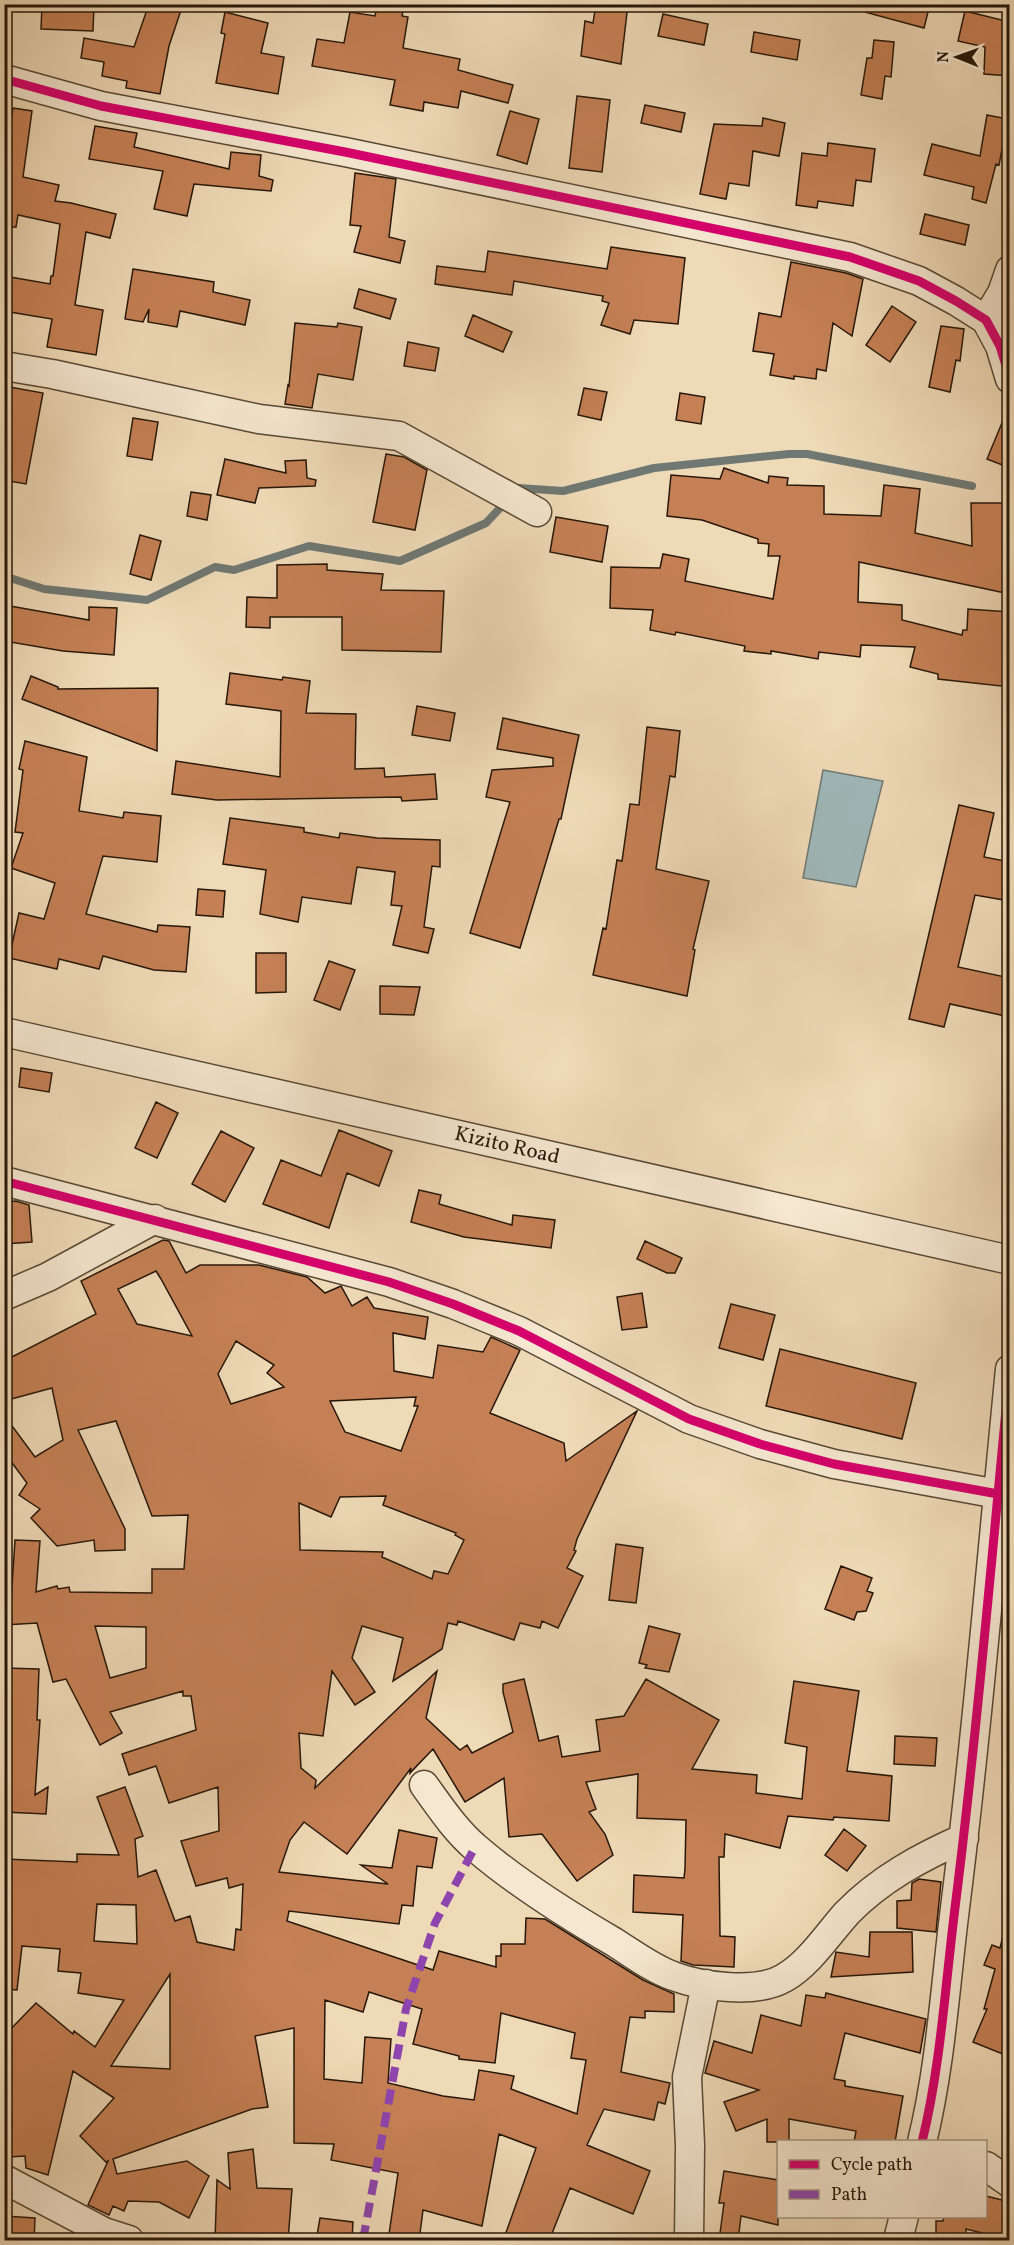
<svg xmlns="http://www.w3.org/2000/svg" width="1014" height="2245" font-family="Vollkorn,serif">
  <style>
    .water { fill: #9fb8b9; stroke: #6f7873; stroke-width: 1.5 }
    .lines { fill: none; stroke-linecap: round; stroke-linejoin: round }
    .stream { stroke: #6f7873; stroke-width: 8 }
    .building { fill: #c58055; stroke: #271709; stroke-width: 1.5; fill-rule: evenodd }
    .minor-casing { stroke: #594834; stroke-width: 31 }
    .minor { stroke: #f5e7d0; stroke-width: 28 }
    .quiet { stroke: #8e44ad; stroke-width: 8; stroke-dasharray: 15 8; stroke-linecap: butt }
    .cycleway-casing { stroke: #f5e7d0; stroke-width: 13 }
    .cycleway { stroke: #d6006c; stroke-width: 9 }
    .labels { text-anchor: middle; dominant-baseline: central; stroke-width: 4.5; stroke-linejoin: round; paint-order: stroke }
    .street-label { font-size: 21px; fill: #271709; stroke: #f5e7d0 }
  </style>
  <rect width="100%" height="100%" fill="#efdab7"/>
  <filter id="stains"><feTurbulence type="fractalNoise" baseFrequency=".00333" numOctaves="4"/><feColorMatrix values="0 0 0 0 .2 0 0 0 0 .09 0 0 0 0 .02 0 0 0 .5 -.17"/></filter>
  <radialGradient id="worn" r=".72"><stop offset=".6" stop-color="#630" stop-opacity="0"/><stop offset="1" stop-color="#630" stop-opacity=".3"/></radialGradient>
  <path class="water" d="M 823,770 L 883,781 L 856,887 L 803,878 Z"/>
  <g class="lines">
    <path class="stream" d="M 519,488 L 563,491 L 654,468 L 789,454 L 807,454 L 972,486
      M 4,576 L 44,589 L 147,600 L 215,567 L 234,570 L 309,546 L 400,561 L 486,523 L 500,508"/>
  </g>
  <path class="building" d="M 42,4 L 94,4 L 93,31 L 41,29 Z
    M 149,4 L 183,4 L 169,46 L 160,94 L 126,88 L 127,81 L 102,76 L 104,62 L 81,58 L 84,38 L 134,47 Z
    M 377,4 L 404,4 L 402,16 L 408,17 L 403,48 L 460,59 L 458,70 L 513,85 L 508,103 L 461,91 L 458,108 L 424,102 L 423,111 L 390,105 L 395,80 L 312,66 L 317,39 L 344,43 L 350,12 L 375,16 Z
    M 596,4 L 628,4 L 621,64 L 581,56 L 585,21 L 593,23 Z
    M 862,4 L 930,4 L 924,28 L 861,11 Z
    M 965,11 L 1010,22 L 1010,76 L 984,74 L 985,47 L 958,41 Z
    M 225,12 L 268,23 L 261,53 L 284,57 L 278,94 L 216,83 L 225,34 L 221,33 Z
    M 663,14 L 708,24 L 704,45 L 658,36 Z
    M 754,32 L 800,40 L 797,60 L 751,52 Z
    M 874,40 L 894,42 L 891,77 L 885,76 L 882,99 L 861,95 L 867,58 L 872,58 Z
    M 577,96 L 610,100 L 602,172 L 569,168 Z
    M 645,105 L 685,113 L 681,132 L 641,123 Z
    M 13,108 L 32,111 L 23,177 L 59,185 L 55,201 L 71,203 L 116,214 L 110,238 L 86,232 L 75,305 L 103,310 L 96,355 L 47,347 L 52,319 L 4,311 L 4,276 L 50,284 L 51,276 L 53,276 L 60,224 L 18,215 L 16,227 L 4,227 L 4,172 Z
    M 510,111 L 539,119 L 527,164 L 497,155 Z
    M 987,115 L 1008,119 L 999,165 L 996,164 L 986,203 L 972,199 L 974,187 L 924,175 L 932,144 L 980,156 Z
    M 763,118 L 785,123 L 779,156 L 753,151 L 749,186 L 729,183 L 726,199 L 700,194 L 714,124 L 762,126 Z
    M 95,126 L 137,133 L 134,147 L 229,169 L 231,152 L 261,155 L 259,176 L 273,180 L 271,191 L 194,184 L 187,216 L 154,209 L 163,171 L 89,159 Z
    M 828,143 L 875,149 L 871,182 L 856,180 L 853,206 L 818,201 L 817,208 L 796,205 L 802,153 L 827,156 Z
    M 355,173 L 396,179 L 389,237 L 405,241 L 400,263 L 354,252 L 361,226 L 350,225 Z
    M 925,214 L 969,225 L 965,245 L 920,234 Z
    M 611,247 L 685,258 L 678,324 L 634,320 L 630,334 L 601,325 L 609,303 L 602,301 L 603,296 L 514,281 L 512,295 L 435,284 L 437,266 L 485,272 L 488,251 L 607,269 Z
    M 791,262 L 846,273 L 863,279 L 852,336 L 833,323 L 826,371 L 817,369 L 816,379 L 794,376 L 794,379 L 770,375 L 774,354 L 753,351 L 759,313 L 781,317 Z
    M 133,269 L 214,282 L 213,292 L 250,300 L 245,325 L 180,311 L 177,327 L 148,322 L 149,309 L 143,322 L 125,319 Z
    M 359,289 L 396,299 L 390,319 L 354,308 Z
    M 892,306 L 916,322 L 890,362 L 866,345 Z
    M 473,315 L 512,332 L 503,352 L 465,336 Z
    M 295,323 L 337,327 L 338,323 L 362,327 L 353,380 L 318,374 L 312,408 L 285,404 L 288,385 L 289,386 Z
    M 941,326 L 964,329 L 960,361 L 956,360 L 950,392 L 929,387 Z
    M 408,342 L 439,348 L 435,371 L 404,366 Z
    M 4,386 L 43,393 L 26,484 L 4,480 Z
    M 584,388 L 607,392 L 601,420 L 578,415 Z
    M 680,393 L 705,397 L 701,424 L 676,420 Z
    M 1009,406 L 1010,406 L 1010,468 L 987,459 Z
    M 133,418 L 158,422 L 152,460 L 127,456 Z
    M 386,454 L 404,457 L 427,470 L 415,530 L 373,522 Z
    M 225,459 L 286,473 L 285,461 L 306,460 L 307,478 L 316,480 L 315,486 L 259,488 L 255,503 L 217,495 Z
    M 724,468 L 768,483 L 769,476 L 788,478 L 787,485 L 824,486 L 824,514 L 881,516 L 884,485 L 920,489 L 915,533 L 972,546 L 971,503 L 1003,503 L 1003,524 L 1010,524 L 1010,594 L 859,562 L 858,602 L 902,605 L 902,620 L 962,635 L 963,630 L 967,630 L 968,609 L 1010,612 L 1010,687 L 938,679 L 938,674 L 910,667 L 915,647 L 861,645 L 860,657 L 819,652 L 818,659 L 771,651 L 771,654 L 744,651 L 745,646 L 676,632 L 675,635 L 650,630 L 653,610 L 610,608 L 611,567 L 660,568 L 663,554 L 689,559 L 685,581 L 773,599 L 780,556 L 768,556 L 769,544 L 758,543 L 758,539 L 702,520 L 667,516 L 671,475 L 720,479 Z
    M 191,492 L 211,495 L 207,520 L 187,516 Z
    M 556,517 L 608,526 L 602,562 L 550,552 Z
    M 140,535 L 161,541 L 151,580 L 130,574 Z
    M 327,564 L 327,570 L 383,574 L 381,590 L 444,591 L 441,652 L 342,650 L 342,617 L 270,617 L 270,628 L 246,627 L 247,597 L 277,598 L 277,565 Z
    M 10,606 L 89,620 L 89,607 L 117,608 L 114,655 L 63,651 L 4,641 Z
    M 230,673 L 282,680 L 283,677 L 310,681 L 306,713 L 356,714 L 355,769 L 384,768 L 385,777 L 435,774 L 437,799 L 402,801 L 401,797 L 217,800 L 172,794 L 176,761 L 280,777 L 281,711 L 226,704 Z
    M 31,676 L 58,687 L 58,689 L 158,688 L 157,751 L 22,699 Z
    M 417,706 L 455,713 L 450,741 L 412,735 Z
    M 503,718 L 579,735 L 561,819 L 559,819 L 520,948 L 470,933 L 510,802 L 486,797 L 492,770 L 553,766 L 553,758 L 497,749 Z
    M 647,727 L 680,731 L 675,777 L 670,776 L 656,869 L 709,881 L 693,949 L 695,950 L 687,996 L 593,975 L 603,928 L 606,929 L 617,860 L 622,861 L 630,804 L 639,805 Z
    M 25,741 L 87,757 L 79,811 L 123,818 L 124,812 L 161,816 L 157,862 L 103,856 L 86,914 L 157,932 L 158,925 L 190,927 L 186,972 L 154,970 L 103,956 L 99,969 L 59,959 L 57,969 L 9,958 L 19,913 L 44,919 L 55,883 L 11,868 L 23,833 L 15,832 L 23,770 L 19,769 Z
    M 959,805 L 994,813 L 984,857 L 1010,862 L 1010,901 L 975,895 L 958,967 L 1010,978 L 1010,1017 L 950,1004 L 944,1027 L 909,1019 Z
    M 230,818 L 304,828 L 304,832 L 339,838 L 340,833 L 377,838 L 440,840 L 440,867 L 432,866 L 424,927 L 434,929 L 428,953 L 393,945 L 402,906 L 391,905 L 395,872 L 357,867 L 351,904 L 302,897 L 298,922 L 260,914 L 266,870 L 223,864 Z
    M 198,889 L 225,891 L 223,917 L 196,915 Z
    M 256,953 L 286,953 L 286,992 L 256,993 Z
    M 329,961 L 355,970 L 340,1010 L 314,1000 Z
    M 380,986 L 420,987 L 414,1015 L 380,1014 Z
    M 21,1068 L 52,1073 L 49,1092 L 19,1087 Z
    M 156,1102 L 178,1113 L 157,1158 L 135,1148 Z
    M 339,1130 L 392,1151 L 379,1186 L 347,1173 L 329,1228 L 263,1204 L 281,1160 L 321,1176 Z
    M 221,1131 L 254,1148 L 225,1202 L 192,1184 Z
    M 419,1190 L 441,1195 L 439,1204 L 512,1225 L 513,1215 L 555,1220 L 551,1248 L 464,1237 L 411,1222 Z
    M 16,1201 L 29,1205 L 32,1242 L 4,1244 L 4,1202 Z
    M 163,1240 L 169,1241 L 186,1273 L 200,1265 L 259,1265 L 307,1277 L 325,1293 L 341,1286 L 352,1306 L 367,1297 L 374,1308 L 428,1317 L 425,1339 L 393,1333 L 394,1371 L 433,1378 L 438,1345 L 483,1352 L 491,1337 L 520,1350 L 490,1413 L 564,1443 L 566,1461 L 637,1411 L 577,1539 L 574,1550 L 576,1551 L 567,1568 L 583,1576 L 558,1628 L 542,1621 L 540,1628 L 520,1623 L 514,1640 L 458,1621 L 457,1625 L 448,1623 L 442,1649 L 393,1681 L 403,1638 L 362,1626 L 352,1658 L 375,1692 L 355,1705 L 332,1671 L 323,1736 L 299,1733 L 301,1768 L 316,1780 L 315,1788 L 437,1671 L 426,1718 L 460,1750 L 467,1745 L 472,1753 L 513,1732 L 503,1692 L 503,1684 L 524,1679 L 539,1741 L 558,1736 L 562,1757 L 600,1751 L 596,1720 L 624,1716 L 646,1679 L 719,1720 L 692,1769 L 757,1775 L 756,1793 L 802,1799 L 807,1747 L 785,1743 L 794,1681 L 859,1691 L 847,1771 L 892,1776 L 889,1821 L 834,1817 L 833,1820 L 788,1816 L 780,1848 L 725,1834 L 724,1857 L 719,1857 L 720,1936 L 735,1937 L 734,1967 L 693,1965 L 681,1961 L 683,1915 L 633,1912 L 634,1875 L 684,1878 L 685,1869 L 686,1820 L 637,1818 L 638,1774 L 586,1782 L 596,1809 L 589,1812 L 605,1834 L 613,1855 L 577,1881 L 542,1834 L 509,1837 L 504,1778 L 465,1802 L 433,1749 L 410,1773 L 411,1768 L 347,1854 L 304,1822 L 290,1840 L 279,1872 L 388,1884 L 361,1865 L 392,1868 L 399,1830 L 437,1838 L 432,1868 L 417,1866 L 413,1906 L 402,1905 L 399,1924 L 289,1911 L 287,1921 L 433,1970 L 439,1951 L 496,1967 L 496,1956 L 501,1956 L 501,1944 L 525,1944 L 526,1918 L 545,1919 L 643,1980 L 674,1994 L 674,2012 L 645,2011 L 645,2018 L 630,2017 L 621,2072 L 670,2083 L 665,2104 L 658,2102 L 654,2120 L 604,2109 L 587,2145 L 650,2171 L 633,2214 L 570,2188 L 549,2241 L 503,2241 L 536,2148 L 499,2134 L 482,2226 L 423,2210 L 419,2241 L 388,2241 L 398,2173 L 331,2160 L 334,2144 L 294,2143 L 294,2028 L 255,2036 L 268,2107 L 252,2109 L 113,2159 L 117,2174 L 187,2161 L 209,2176 L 189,2218 L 159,2202 L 128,2201 L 124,2211 L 113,2206 L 109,2215 L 88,2205 L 108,2161 L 106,2162 L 80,2136 L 114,2098 L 73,2071 L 48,2175 L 26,2168 L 25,2156 L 9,2157 L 12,2119 L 4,2119 L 4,2036 L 36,2003 L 73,2034 L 74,2031 L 95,2047 L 124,2000 L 78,1993 L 81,1973 L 58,1971 L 60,1949 L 22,1946 L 17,1990 L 4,1989 L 4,1859 L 77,1862 L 77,1854 L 119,1855 L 97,1797 L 125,1787 L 143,1836 L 135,1839 L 138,1877 L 156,1870 L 175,1921 L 190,1916 L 197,1942 L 234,1950 L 236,1929 L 241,1930 L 243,1884 L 229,1888 L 227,1878 L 196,1886 L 181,1841 L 219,1831 L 218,1787 L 169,1803 L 156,1766 L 129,1775 L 122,1754 L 196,1730 L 191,1696 L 183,1696 L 183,1691 L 110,1712 L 122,1733 L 100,1745 L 66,1679 L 53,1682 L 37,1623 L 4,1625 L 4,1603 L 11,1602 L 15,1540 L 40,1541 L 36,1592 L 57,1586 L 58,1589 L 69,1587 L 70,1592 L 152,1593 L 152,1569 L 184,1569 L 188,1515 L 152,1516 L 116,1421 L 78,1430 L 125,1529 L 125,1550 L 95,1551 L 94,1540 L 57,1546 L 31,1518 L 40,1509 L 19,1495 L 27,1483 L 4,1452 L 4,1415 L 35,1457 L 63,1440 L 52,1388 L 4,1401 L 4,1361 L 96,1314 L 81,1281 ZM 156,1271 L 161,1279 L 192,1336 L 137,1324 L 118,1289 ZM 236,1341 L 274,1365 L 267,1373 L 284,1387 L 231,1404 L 218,1374 ZM 416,1397 L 414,1406 L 418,1406 L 401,1451 L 345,1432 L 330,1401 ZM 386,1496 L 383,1505 L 456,1533 L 455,1535 L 464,1540 L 448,1574 L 434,1571 L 432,1579 L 382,1557 L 383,1552 L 300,1550 L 299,1503 L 331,1517 L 340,1497 ZM 95,1626 L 146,1627 L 146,1668 L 110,1678 ZM 97,1904 L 136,1905 L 137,1944 L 94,1941 ZM 170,1974 L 170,2069 L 111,2066 ZM 369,1992 L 422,2009 L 413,2044 L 459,2056 L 459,2059 L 495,2063 L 501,2013 L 575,2033 L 571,2058 L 586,2060 L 577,2114 L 511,2089 L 514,2076 L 479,2070 L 474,2100 L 443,2096 L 388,2083 L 391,2039 L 365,2037 L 362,2083 L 324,2079 L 325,2000 L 363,2012 Z
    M 645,1241 L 682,1258 L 675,1273 L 667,1273 L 637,1259 Z
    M 642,1293 L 647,1327 L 622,1330 L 617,1297 Z
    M 731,1304 L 775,1315 L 763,1360 L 719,1348 Z
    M 780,1349 L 916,1383 L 902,1439 L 766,1406 Z
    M 616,1544 L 643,1548 L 636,1603 L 609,1600 Z
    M 841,1566 L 872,1578 L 867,1591 L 873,1593 L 866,1611 L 857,1612 L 854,1620 L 825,1609 Z
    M 649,1626 L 680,1634 L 669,1672 L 645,1668 L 647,1665 L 639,1663 Z
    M 4,1668 L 39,1669 L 37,1720 L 40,1720 L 35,1795 L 48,1787 L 46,1814 L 4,1812 L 6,1775 L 5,1775 Z
    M 895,1736 L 937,1738 L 935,1766 L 894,1764 Z
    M 844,1829 L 866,1846 L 847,1871 L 825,1855 Z
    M 919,1879 L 941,1882 L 936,1932 L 897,1928 L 897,1901 L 911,1900 L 912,1883 Z
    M 870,1932 L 912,1932 L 913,1972 L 831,1977 L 836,1952 L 869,1957 Z
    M 1003,1936 L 1010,1937 L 1010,2057 L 973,2042 L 987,2009 L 984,2009 L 995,1969 L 984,1965 L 992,1945 L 1000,1948 Z
    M 826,1993 L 926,2019 L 920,2053 L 845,2033 L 834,2079 L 845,2081 L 845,2086 L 903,2096 L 895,2142 L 854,2142 L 856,2131 L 789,2119 L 789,2142 L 767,2142 L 767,2119 L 736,2131 L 724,2102 L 759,2090 L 705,2073 L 714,2041 L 752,2053 L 761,2015 L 801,2026 L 806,1995 L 825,1998 Z
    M 253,2149 L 257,2188 L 292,2189 L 288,2241 L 215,2241 L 217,2180 L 230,2189 L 228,2153 Z
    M 724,2171 L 778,2180 L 778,2225 L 741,2216 L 738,2241 L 719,2241 L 724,2203 L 719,2203 Z
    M 986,2196 L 1010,2202 L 1010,2240 L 966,2229 L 966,2241 L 936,2241 L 936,2221 L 943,2221 L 944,2217 L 986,2217 Z
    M 4,2216 L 35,2218 L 34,2241 L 4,2241 Z
    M 320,2218 L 353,2222 L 352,2241 L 316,2241 Z"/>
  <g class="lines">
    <defs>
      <path id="minor" d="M 4,79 L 101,106 L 345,152 L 850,257 L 919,281 L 956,301 L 986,320 L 1000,346 L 1010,379
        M 986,320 L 1002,293 L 1010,270
        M 4,366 L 52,374 L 259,419 L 399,436 L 537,512
        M 4,1032 L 1010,1260
        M 4,1181 L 389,1282 L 453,1304 L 519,1331 L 689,1419 L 760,1444 L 834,1464 L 998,1494
        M 4,1296 L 48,1277 L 155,1219
        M 424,1785 C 440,1807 455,1830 476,1848 C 518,1884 566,1914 614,1942 C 633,1954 653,1969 673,1976 C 702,1987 757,1994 784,1978 C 809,1964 828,1934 847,1913 C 880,1879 921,1857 964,1838
        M 922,2142 C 940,2069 945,1990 954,1916 C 977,1734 992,1552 1010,1369
        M 986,2166 L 1010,2183
        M 4,2179 L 104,2232 L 129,2240
        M 689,2240 L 690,2145 L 687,2077 L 706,1984
        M 898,2240 L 904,2216"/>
    </defs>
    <use href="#minor" class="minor-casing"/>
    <use href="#minor" class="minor"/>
    <path class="quiet" d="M 363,2240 L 406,2009 L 435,1923 L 475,1847"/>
    <defs>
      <path id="cycleway" d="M 4,79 L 101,106 L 345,152 L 850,257 L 919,281 L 956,301 L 986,320 L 1000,346 L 1010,379
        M 4,1181 L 389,1282 L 453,1304 L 519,1331 L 689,1419 L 760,1444 L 834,1464 L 998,1494
        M 922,2142 C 940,2069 945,1990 954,1916 C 977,1734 992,1552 1010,1369"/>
    </defs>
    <use href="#cycleway" class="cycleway-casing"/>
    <use href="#cycleway" class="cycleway"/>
  </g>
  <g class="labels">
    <g class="street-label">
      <text transform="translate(507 1146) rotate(13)">Kizito Road</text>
    </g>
  </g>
  <rect width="1014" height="2245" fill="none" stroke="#efdab7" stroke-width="24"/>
  <rect x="6" y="6" width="1002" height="2233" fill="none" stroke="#271709" stroke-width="3"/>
  <rect x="12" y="12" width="990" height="2221" fill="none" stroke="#271709" stroke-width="1.5"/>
  <rect x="777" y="2140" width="210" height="78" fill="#f5e7d0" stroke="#a39480" stroke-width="1.5"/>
  <rect x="789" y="2160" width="30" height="9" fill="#d6006c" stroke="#a39480" stroke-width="1.5"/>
  <text x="831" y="2170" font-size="18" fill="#271709">Cycle path</text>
  <rect x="789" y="2190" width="30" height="9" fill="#8e44ad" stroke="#a39480" stroke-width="1.5"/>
  <text x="831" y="2200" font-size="18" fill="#271709">Path</text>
  <g transform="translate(957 57) rotate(271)" stroke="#f5e7d0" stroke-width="4.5" paint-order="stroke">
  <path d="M0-4.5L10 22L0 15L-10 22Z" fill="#271709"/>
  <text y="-9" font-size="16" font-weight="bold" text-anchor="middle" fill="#271709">N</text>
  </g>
  <rect width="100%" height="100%" filter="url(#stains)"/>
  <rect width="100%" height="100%" fill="url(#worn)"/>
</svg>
